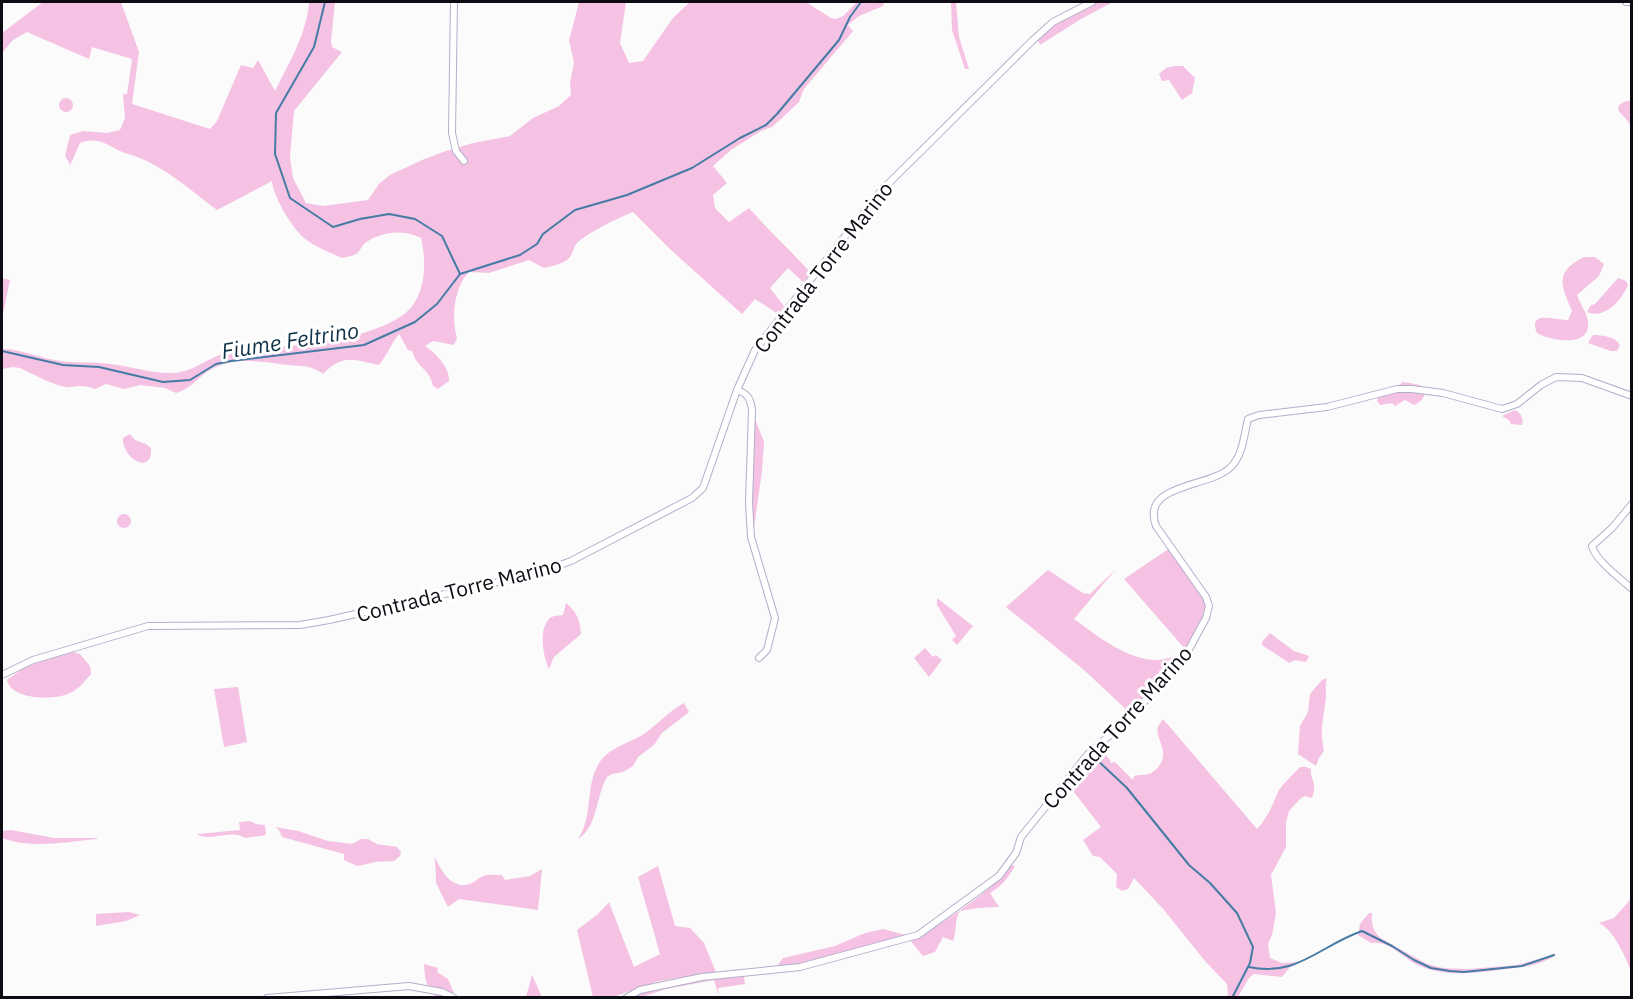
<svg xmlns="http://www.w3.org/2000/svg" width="1633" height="999" font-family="'IBM Plex Sans',sans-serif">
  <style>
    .green { fill: #f5c2e3 }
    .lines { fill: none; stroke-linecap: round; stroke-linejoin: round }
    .stream { stroke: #457ba5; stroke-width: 2 }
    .minor-casing { stroke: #b2afca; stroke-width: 8 }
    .minor { stroke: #fff; stroke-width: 6 }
    .labels { text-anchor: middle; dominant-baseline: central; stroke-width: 6; stroke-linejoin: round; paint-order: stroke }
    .street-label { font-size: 21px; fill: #0d0c15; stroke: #fff }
    .water-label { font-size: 22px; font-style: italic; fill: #103249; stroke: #fff }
  </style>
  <rect width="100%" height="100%" fill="#fbfbfb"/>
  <path class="green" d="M 43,2 L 121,2 L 139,52 L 132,104 L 210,129 L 217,121 L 241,65 L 253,68 L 258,60 L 275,91 C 289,63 307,33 309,2 L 335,2 L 331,41 L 332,47 L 342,52 L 294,111 L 290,157 L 293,178 L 306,203 L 323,206 L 368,200 L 379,184 L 390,175 L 422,160 L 446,151 L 473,143 L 510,136 L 533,118 L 559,106 L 571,95 L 570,83 L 574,62 L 569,41 L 579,2 L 626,2 L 620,43 L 629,63 L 643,61 L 673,18 L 690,2 L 806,2 L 831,18 L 836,19 L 843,16 L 857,2 L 884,2 L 883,6 L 859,16 L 848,25 L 853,31 L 804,89 L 799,102 L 781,119 L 772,127 L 761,131 L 731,150 L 713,166 L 727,183 L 713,195 L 715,208 L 729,222 L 749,208 C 769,231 791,251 811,273 L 803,282 L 788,268 L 770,288 L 784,306 L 778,314 L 755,299 L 742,314 L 671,250 L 633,212 C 614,220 595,229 579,241 C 573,246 574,252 570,257 C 564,264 552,266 544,268 L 529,260 L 489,273 L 469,272 C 454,287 451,318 457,338 L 454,345 L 433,341 L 425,346 C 436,353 450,368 449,381 L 438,389 L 433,386 C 429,367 418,370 412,351 L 408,350 L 399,334 C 391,344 387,355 379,365 C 354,360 343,353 323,374 C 310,364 302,367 288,365 C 261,362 236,356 210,370 C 198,377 191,389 176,393 L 165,388 L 140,385 L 124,389 L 106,384 L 95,389 C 77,382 73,390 61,386 C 47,382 33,374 20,368 L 13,367 L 2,369 L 2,349 C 21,349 37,357 55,360 C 73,364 92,361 110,364 C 131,366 152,374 173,373 C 194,372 209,357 228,352 C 274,347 385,343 413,305 C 426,287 426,259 421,238 C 405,229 381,231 365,243 C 361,246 360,252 356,254 C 353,256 346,257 342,258 C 329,252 315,247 304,238 C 292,228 273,196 272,181 L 217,210 C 190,190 161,163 128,154 C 110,149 102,135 80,143 L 68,170 L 70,164 L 65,156 L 70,135 L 83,131 L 107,133 L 120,130 L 125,118 L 123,94 L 127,94 L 132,59 L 92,47 L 89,59 L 27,32 L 13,40 L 2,53 L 2,33 Z
    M 951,2 L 956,2 L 959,37 L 969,69 L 965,69 L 952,30 Z
    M 1097,2 L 1113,2 L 1081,19 L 1040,45 L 1038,40 L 1056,24 Z
    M 1174,66 L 1183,66 L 1195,78 L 1192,93 L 1182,100 L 1169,80 L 1162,81 L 1159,74 L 1166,68 Z
    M59 105a7 7 0 1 1 14 0a7 7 0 1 1-14 0Z
    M 1626,101 L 1631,101 L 1631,125 L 1618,110 L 1619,105 Z
    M 1584,257 L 1595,257 L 1604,264 L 1599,276 L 1577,295 C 1580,304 1587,312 1588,322 C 1591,348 1551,341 1537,333 C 1527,309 1557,321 1568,320 L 1572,311 C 1561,285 1554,272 1584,257 Z
    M 2,278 L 10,280 L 2,319 Z
    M 1618,278 L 1626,281 L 1628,285 C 1622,300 1604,320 1587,312 L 1590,306 L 1595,304 Z
    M 1593,335 C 1602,335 1616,337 1620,345 L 1617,351 L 1611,351 L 1588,343 Z
    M 1402,382 C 1409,383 1421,384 1425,388 C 1426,397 1422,401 1414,405 L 1405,400 L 1395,406 L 1392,403 L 1380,405 L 1377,401 L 1379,395 L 1401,384 Z
    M 1515,410 C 1521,413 1524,419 1522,425 L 1511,424 L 1509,420 L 1502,416 Z
    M 754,416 L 764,442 L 762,471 L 753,535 L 751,498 Z
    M 130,434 L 135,440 L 146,444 L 151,448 C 153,476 122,459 123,438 Z
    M117 521a7 7 0 1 1 14 0a7 7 0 1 1-14 0Z
    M 1170,548 L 1208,605 C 1200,645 1157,684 1131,714 L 1084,670 L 1006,607 L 1048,570 L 1083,593 L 1090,594 L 1116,569 L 1074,619 C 1103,640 1150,679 1185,649 L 1124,579 Z
    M 937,598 L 973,626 L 957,645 L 952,640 L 956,636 L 937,605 Z
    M 566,603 C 577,612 580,620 581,634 L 554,657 L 549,669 C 543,656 538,629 550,618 C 554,615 559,616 563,615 Z
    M 1270,633 L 1294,651 L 1309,656 L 1306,662 L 1295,660 L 1289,663 L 1262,645 L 1262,642 Z
    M 925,648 L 933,657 L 936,655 L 942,660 L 929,677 L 914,658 Z
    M 70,651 L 80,654 L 90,666 L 91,674 C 85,681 79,689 70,693 C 55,701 11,700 7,680 L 25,667 Z
    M 1327,678 C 1325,685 1326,690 1326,697 C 1324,718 1319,728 1324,751 L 1319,758 L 1316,766 L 1298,754 L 1300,726 L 1308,712 L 1310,694 L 1322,680 Z
    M 238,687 L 247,742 L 224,747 L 214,689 Z
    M 684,703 L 689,712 L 662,733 L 654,745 L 638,757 L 633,766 L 623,772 L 612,774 L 607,777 C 596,795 598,827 578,839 C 591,819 587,798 593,777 C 601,748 623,747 644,734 C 658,724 669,711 684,703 Z
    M 1163,719 L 1257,829 C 1267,818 1272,807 1277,794 C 1281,785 1293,775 1300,767 L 1306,767 L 1311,769 C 1310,781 1318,782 1312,798 L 1305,796 L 1301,798 L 1289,811 L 1286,822 L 1286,847 L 1271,875 L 1276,913 L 1272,935 L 1268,944 L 1270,958 L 1282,963 L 1300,962 L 1290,967 L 1282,977 L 1254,974 L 1249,978 L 1238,997 L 1228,997 L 1227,984 L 1205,961 L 1164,910 L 1134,878 L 1128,889 L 1122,891 L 1116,887 L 1117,874 L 1100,857 L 1093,856 L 1083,840 L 1101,827 L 1070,787 L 1063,787 L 1083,763 L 1099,748 L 1110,760 L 1111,763 L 1115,762 L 1133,780 L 1134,776 C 1141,774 1147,776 1153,772 C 1175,755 1154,739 1158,727 C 1158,726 1163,719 1163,719 Z
    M 250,821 L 256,824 L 265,825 L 266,835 L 245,838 C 232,828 208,843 197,834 L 240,830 L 239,822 Z
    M 275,827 L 298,831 L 328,841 L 352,844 L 361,839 L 368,839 L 377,844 L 397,847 L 401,852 L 400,856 L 394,861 L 375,862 L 363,865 L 357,866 L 344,860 L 344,854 L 282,837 L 279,830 Z
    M 11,830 L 54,838 L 97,838 L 97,839 C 66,842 31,849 2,838 L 2,831 Z
    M 435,857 C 441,871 452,890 470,884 C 475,882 478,878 483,876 C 488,874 496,875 502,875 L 505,880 L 530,876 L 542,869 L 538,910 L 459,899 L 448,907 L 436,883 Z
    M 1011,865 L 1015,866 C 1008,878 1002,886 990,893 L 999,907 L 977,908 L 960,911 C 954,919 957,931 953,941 L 943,937 L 935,952 L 923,956 L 909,939 C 936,930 996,888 1011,865 Z
    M 658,866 L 675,926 L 690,928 L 704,943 L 716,972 L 659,981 L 613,997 L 593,997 L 577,930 L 598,914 L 609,902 L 634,967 L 660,954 L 638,877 Z
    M 1631,899 L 1631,970 C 1624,955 1614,930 1599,923 L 1614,918 Z
    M 129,912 L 140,915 L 126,921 L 96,926 L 96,914 Z
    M 1369,913 L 1372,913 C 1371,925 1373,932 1382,939 L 1427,964 L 1443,968 L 1468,969 L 1517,965 L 1557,954 C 1540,967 1519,967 1499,970 C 1472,973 1446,977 1420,966 C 1403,959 1391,940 1371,943 L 1358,935 L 1360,924 Z
    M 883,929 L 906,935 L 800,966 L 774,970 L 783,958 L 835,946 L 865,933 Z
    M 424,964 L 438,968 L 437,972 L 448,979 L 454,993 L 450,997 L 437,997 C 425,989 425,977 424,964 Z
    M 532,975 L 542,997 L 526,997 Z
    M 744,977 L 745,984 L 718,988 L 719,997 L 714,980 L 666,989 L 642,997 L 627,998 C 665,981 704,979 744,977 Z"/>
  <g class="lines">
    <path class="stream" d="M 325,2 L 314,47 L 276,113 L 275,154 L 290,198 L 333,227 L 360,219 L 389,214 L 415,219 L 442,236 L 460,274
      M 2,351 L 63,365 L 99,367 L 163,382 L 190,380 L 216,364 L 231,361 L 364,345 L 415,322 L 437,304 L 460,274 L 520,255 L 537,244 L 543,234 L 575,210 L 627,195 L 692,168 L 740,138 L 766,125 L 777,114 L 839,40 L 850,17 L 861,2
      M 1095,758 L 1127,788 L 1189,865 L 1210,883 L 1237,913 L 1253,947 L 1250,963 L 1232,998
      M 1249,967 C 1298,977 1319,946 1362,931 L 1392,946 L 1414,960 L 1431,968 L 1450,971 L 1464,972 L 1522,966 L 1554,955"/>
    <defs>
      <path id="minor" d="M 454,2 L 452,133 L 456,151 L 464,161
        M 1626,2 L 1632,2
        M 737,390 C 748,394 750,398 752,409 L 749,503 L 751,537 L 775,618 L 767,650 L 759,658
        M 1632,504 L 1612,528 L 1592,546 C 1595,560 1621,579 1632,589
        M 2,675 L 33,660 L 148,626 L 300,625 L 329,620 L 538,573 L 571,561 L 692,498 L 703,488 L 737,390 L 755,350 L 880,192 L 1032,41 L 1053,22 L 1092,2
        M 267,998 L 409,986 L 442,992 L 454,998
        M 626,998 L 640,990 L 702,977 L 800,967 L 918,935 L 999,876 L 1016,853 L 1021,837 L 1088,754 L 1130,718 L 1187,653 L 1206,618 L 1209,606 L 1206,597 L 1156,526 C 1140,483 1210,488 1231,467 C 1243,455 1244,435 1248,419 L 1259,415 L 1327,407 L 1397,389 L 1412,389 L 1443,393 L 1502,409 L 1517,404 L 1541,385 L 1556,377 L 1582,378 L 1632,396"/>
    </defs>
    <use href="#minor" class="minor-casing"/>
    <use href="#minor" class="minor"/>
  </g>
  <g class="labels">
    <g class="street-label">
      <text transform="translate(823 267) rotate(-52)">Contrada Torre Marino</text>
      <text transform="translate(459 589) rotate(-14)">Contrada Torre Marino</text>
      <text transform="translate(1117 727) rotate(-48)">Contrada Torre Marino</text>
    </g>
    <g class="water-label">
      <text transform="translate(290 340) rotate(-9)">Fiume Feltrino</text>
    </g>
  </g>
  <rect width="1633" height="999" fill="none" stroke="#0d0c15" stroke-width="6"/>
</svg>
